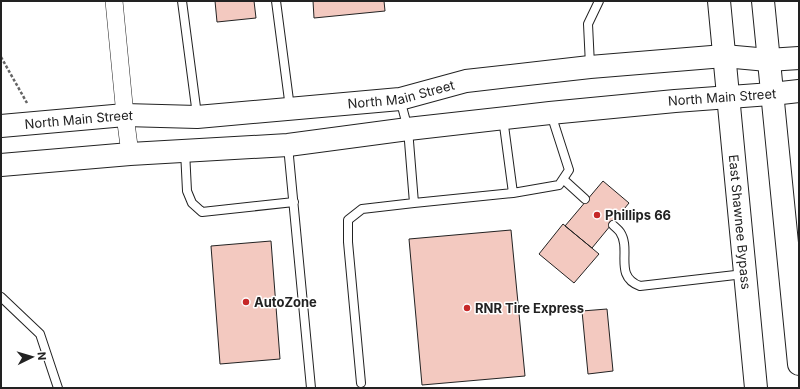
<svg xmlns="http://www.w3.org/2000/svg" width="800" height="389" font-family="Inter,sans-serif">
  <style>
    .building { fill: #f3c9c0; stroke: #222 }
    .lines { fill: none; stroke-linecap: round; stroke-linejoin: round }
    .lane-casing { stroke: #222; stroke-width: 10 }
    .street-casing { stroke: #222; stroke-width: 18 }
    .secondary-casing { stroke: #222; stroke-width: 24 }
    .primary-casing { stroke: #222; stroke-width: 24 }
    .highway-casing { stroke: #222; stroke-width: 24 }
    .path { stroke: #646464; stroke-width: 2.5; stroke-dasharray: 3 2; stroke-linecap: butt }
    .lane { stroke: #fff; stroke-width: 8 }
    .street { stroke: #fff; stroke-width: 17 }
    .secondary { stroke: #fff; stroke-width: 22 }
    .primary { stroke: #fff; stroke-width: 22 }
    .highway { stroke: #fff; stroke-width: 22 }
    .poi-dot { fill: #c62828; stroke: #fff; stroke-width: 1.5 }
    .labels { text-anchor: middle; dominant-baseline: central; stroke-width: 3; stroke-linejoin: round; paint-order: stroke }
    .street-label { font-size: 13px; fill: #222; stroke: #fff }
    .poi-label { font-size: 13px; font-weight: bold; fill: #222; stroke: #fff; text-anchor: start }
  </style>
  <rect width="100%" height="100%" fill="#fff"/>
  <path class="building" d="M 215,1 L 254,1 L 256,18 L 217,22 Z
    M 313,1 L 384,1 L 385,11 L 314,18 Z
    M 603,181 L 629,203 L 592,248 L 565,226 Z
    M 563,224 L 599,254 L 574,283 L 539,254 Z
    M 511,230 L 525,376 L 422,385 L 409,239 Z
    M 271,241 L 280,359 L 220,364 L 211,246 Z
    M 607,309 L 613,371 L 588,374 L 582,311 Z"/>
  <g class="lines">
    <defs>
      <path id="lane" d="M 182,1 L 197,115
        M 276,1 L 290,108
        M 590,65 L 588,24 L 599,1
        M 503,118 L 513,193
        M 288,146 L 311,388
        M 185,151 L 187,191 L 192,203 L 202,212 L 294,202
        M 563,179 L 585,199
        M 414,203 L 513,193 L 559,185 L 569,170 L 551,114
        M 613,225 C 615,227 618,229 620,232 C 632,250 613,276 640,286 L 744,274
        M 1,297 L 40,334 L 58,388
        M 361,383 L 348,242 L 348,220 L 362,209 L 414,203 L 408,129 L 400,99"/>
      <path id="street" d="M 114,1 L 125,115 L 130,154"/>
      <path id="secondary" d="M 768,60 L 799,58
        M 772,94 L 799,91"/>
      <g id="primary">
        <path id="s1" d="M 1,126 L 125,115 L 197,117 L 400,99 L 466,81 L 590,67 L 724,56 L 768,60"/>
        <path d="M 1,165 L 130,154 L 288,145 L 408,129 L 550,113 L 675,101 L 772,94"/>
      </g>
      <g id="highway">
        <path id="s2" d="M 719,1 L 756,388"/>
        <path d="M 763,1 L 799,364"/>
      </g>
    </defs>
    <use href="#lane" class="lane-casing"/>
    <use href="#street" class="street-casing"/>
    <use href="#secondary" class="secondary-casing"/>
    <use href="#primary" class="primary-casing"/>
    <use href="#highway" class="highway-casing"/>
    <path class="path" d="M 1,57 L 27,103"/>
    <use href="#lane" class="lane"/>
    <use href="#street" class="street"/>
    <use href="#secondary" class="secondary"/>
    <use href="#primary" class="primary"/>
    <use href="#highway" class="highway"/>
  </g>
  <g class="poi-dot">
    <circle cx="597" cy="215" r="4"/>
    <circle cx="246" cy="302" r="4"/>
    <circle cx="467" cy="308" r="4"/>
  </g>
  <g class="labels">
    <g class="street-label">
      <text stroke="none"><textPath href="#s1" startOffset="402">North Main Street</textPath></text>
      <text transform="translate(722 97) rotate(-4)">North Main Street</text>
      <text stroke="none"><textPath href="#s1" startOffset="78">North Main Street</textPath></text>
      <text stroke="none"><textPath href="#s2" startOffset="222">East Shawnee Bypass</textPath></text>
    </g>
    <g class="poi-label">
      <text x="605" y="215">Phillips 66</text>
      <text x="254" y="302">AutoZone</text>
      <text x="475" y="308">RNR Tire Express</text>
    </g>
  </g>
  <rect width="800" height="389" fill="none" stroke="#222222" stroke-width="4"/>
  <g transform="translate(32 357) rotate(85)" stroke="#ffffff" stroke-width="3" paint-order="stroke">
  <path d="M0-3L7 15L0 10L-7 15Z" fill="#222222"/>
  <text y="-6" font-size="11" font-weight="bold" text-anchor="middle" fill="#222222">N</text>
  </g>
</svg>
